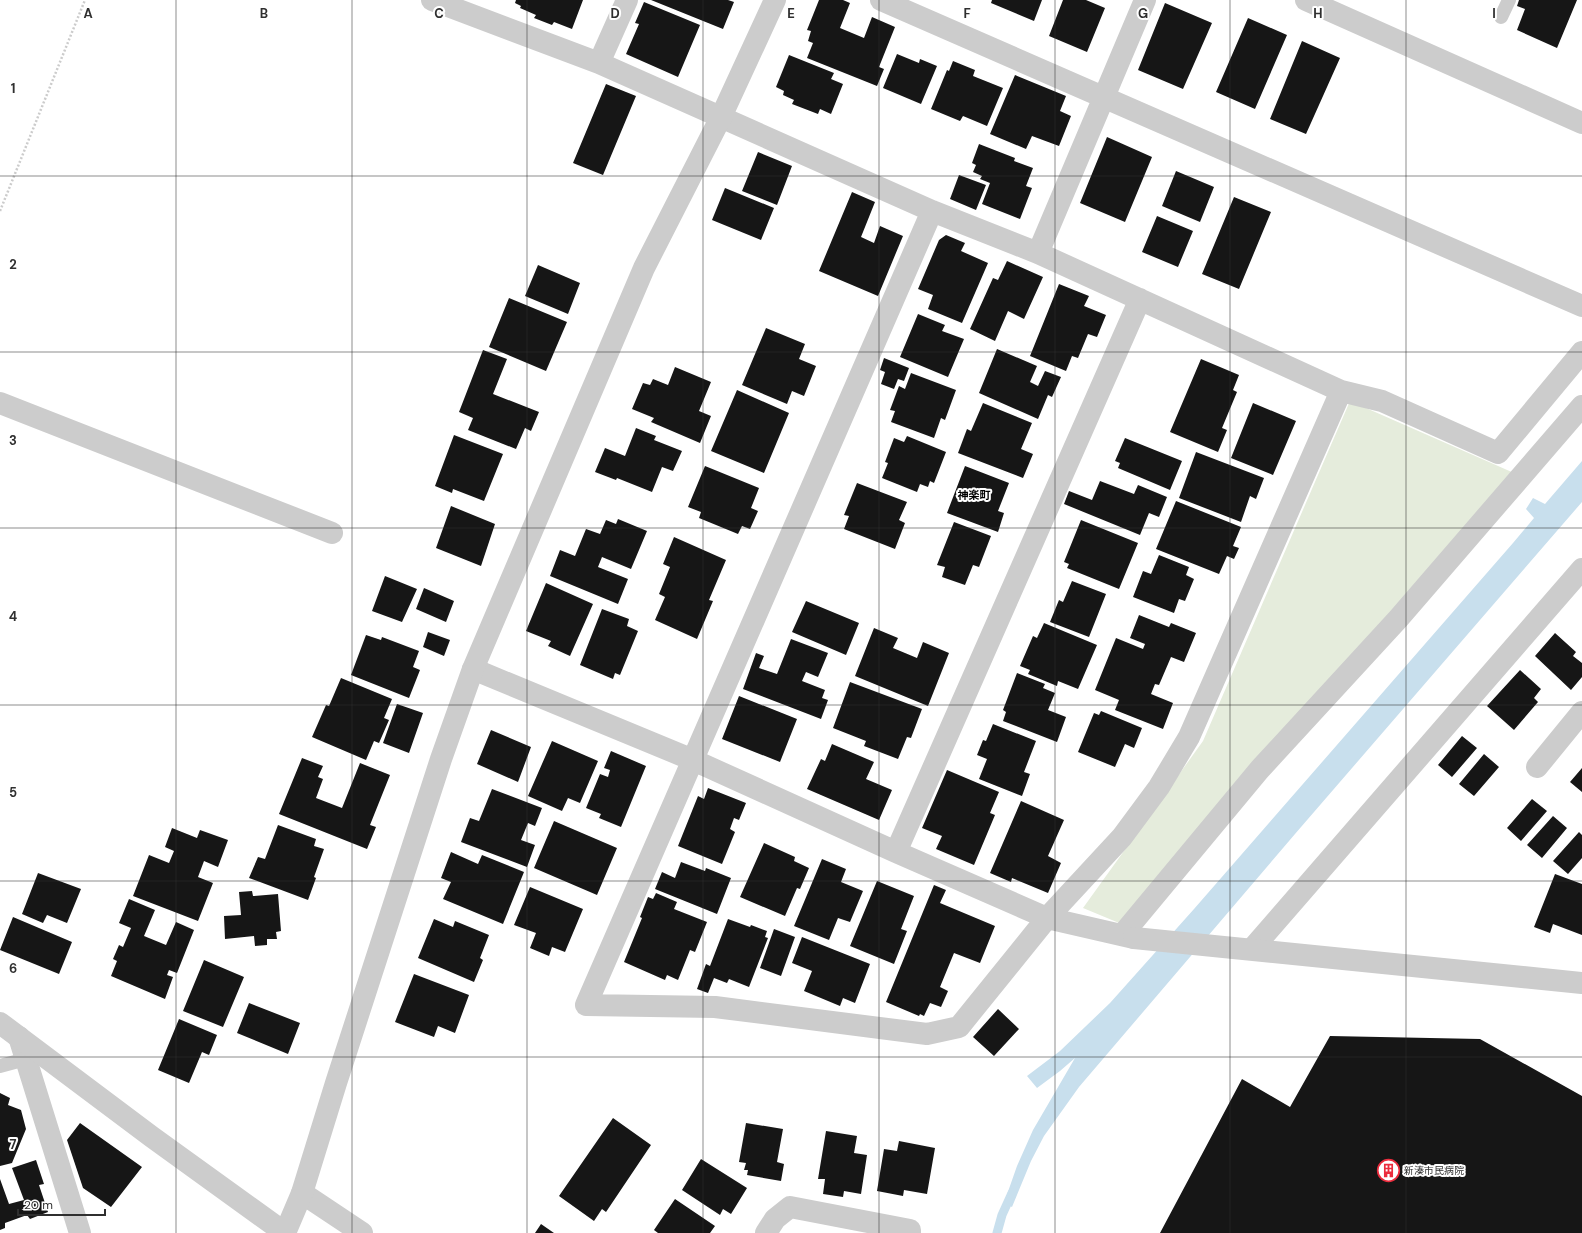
<svg xmlns="http://www.w3.org/2000/svg" width="1582" height="1233" font-family="'DM Sans','Noto Sans JP',sans-serif">
  <style>
    .green { fill: #e5ecdc }
    .water { fill: #c8dfed }
    .lines { fill: none; stroke-linecap: round; stroke-linejoin: round }
    .stream { stroke: #c8dfed; stroke-width: 9 }
    .building { fill: #161616 }
    .path { stroke: #ccc; stroke-width: 2.5; stroke-dasharray: 2 2; stroke-linecap: butt }
    .service { stroke: #ccc; stroke-width: 14 }
    .minor { stroke: #ccc; stroke-width: 22 }
    .tertiary { stroke: #ccc; stroke-width: 22 }
    .grid { fill: none; stroke: #2f2f2f; stroke-width: 1; stroke-opacity: 0.55 }
    .labels { text-anchor: middle; dominant-baseline: central; stroke-width: 4; stroke-linejoin: round; paint-order: stroke }
    .poi-label { font-size: 10px; fill: #2f2f2f; stroke: #fff; text-anchor: start }
    .neighbourhood-label { font-size: 11px; font-weight: bold; fill: #000; stroke: #fff }
    .grid-label { font-size: 13px; text-anchor: middle; font-weight: bold; fill: #2f2f2f; stroke: #fff; stroke-width: 4; stroke-linejoin: round; paint-order: stroke }
  </style>
  <rect width="100%" height="100%" fill="#fff"/>
  <path class="green" d="M 1350,401 L 1514,473 L 1124,925 L 1083,908 L 1203,741 Z"/>
  <path class="water" d="M 1582,461 L 1582,502 L 1295,834 L 1079,1087 L 1044,1136 L 1031,1161 L 1012,1207 L 1004,1203 L 1017,1166 L 1033,1130 L 1075,1058 L 1060,1071 L 1037,1088 L 1027,1076 L 1060,1051 L 1110,1003 L 1194,909 L 1513,543 L 1534,518 L 1526,509 L 1533,498 L 1545,504 Z"/>
  <g class="lines">
    <path class="stream" d="M 997,1233 L 1002,1215 L 1012,1193"/>
  </g>
  <path class="building" d="M 516,0 L 583,0 L 572,29 L 554,22 L 552,25 L 534,18 L 536,15 L 520,8 L 521,6 L 515,3 Z
    M 651,0 L 728,0 L 734,2 L 723,29 Z
    M 819,0 L 843,0 L 850,3 L 840,28 L 864,38 L 872,17 L 895,27 L 879,67 L 884,69 L 877,86 L 807,58 L 813,43 L 808,41 L 811,31 L 807,30 Z
    M 992,0 L 1042,0 L 1034,21 L 991,3 Z
    M 1063,0 L 1086,0 L 1105,8 L 1087,52 L 1049,36 Z
    M 1519,0 L 1577,0 L 1557,48 L 1517,30 L 1525,9 L 1517,6 Z
    M 644,2 L 700,25 L 678,77 L 626,54 L 639,24 L 635,23 Z
    M 1165,3 L 1212,23 L 1183,89 L 1138,70 Z
    M 1248,18 L 1287,35 L 1255,109 L 1216,92 Z
    M 1302,41 L 1340,58 L 1306,134 L 1270,119 Z
    M 897,54 L 919,63 L 920,59 L 937,66 L 921,104 L 883,88 Z
    M 789,55 L 834,73 L 831,79 L 843,84 L 831,114 L 820,109 L 818,114 L 792,104 L 794,100 L 783,95 L 784,91 L 776,87 Z
    M 953,61 L 975,70 L 973,76 L 1003,88 L 987,126 L 963,116 L 960,121 L 931,109 L 947,70 L 949,71 Z
    M 1015,75 L 1066,96 L 1060,111 L 1071,116 L 1059,146 L 1032,136 L 1026,149 L 990,134 Z
    M 606,84 L 636,96 L 603,175 L 573,163 Z
    M 1107,137 L 1152,157 L 1125,222 L 1080,203 Z
    M 979,144 L 1015,158 L 1014,161 L 1033,168 L 1026,186 L 1032,188 L 1020,219 L 982,204 L 990,183 L 980,179 L 982,176 L 973,172 L 976,165 L 972,163 Z
    M 758,152 L 792,166 L 777,205 L 742,191 Z
    M 1176,171 L 1214,187 L 1200,222 L 1162,206 Z
    M 959,175 L 986,185 L 976,210 L 950,199 Z
    M 725,188 L 774,208 L 761,240 L 712,220 Z
    M 852,192 L 875,202 L 861,237 L 874,243 L 880,226 L 903,236 L 878,296 L 819,271 Z
    M 1234,197 L 1271,212 L 1239,289 L 1202,274 Z
    M 1157,216 L 1193,231 L 1178,267 L 1142,252 Z
    M 946,235 L 965,243 L 961,251 L 988,263 L 962,323 L 928,309 L 933,295 L 918,289 L 939,240 Z
    M 1007,261 L 1043,277 L 1024,319 L 1008,311 L 995,341 L 970,329 L 993,278 L 998,280 Z
    M 538,265 L 580,283 L 568,314 L 525,296 Z
    M 1059,284 L 1089,296 L 1084,306 L 1106,315 L 1097,337 L 1088,334 L 1078,358 L 1072,356 L 1066,371 L 1030,356 Z
    M 509,298 L 567,322 L 546,371 L 489,347 Z
    M 918,314 L 945,325 L 942,331 L 964,339 L 948,377 L 900,357 Z
    M 766,328 L 805,344 L 799,359 L 816,366 L 804,396 L 792,391 L 787,404 L 742,385 Z
    M 997,349 L 1037,366 L 1030,382 L 1038,386 L 1045,371 L 1061,377 L 1052,397 L 1048,395 L 1038,419 L 979,393 Z
    M 483,350 L 507,359 L 493,394 L 539,412 L 531,431 L 525,428 L 516,449 L 468,430 L 473,418 L 459,412 Z
    M 884,358 L 909,368 L 904,381 L 898,379 L 894,389 L 881,384 L 885,372 L 880,370 Z
    M 1201,359 L 1239,375 L 1233,390 L 1237,392 L 1222,428 L 1227,430 L 1218,452 L 1170,432 Z
    M 675,367 L 711,382 L 699,411 L 711,416 L 700,443 L 651,422 L 654,418 L 632,409 L 643,383 L 650,385 L 653,379 L 668,385 Z
    M 911,373 L 956,390 L 945,420 L 941,418 L 934,438 L 891,422 L 895,411 L 890,410 L 899,386 L 905,389 Z
    M 737,390 L 789,413 L 764,473 L 711,451 Z
    M 983,403 L 1032,423 L 1021,449 L 1033,454 L 1023,478 L 958,453 L 967,429 L 971,431 Z
    M 1253,403 L 1296,421 L 1273,475 L 1231,458 Z
    M 636,428 L 656,436 L 654,440 L 682,451 L 673,471 L 662,467 L 652,492 L 617,478 L 616,480 L 595,472 L 605,448 L 625,456 Z
    M 454,435 L 503,454 L 484,501 L 453,489 L 452,493 L 435,486 Z
    M 907,436 L 946,452 L 934,483 L 930,481 L 928,487 L 920,484 L 917,492 L 882,478 L 888,463 L 885,462 L 894,438 L 904,442 Z
    M 1125,438 L 1182,461 L 1170,490 L 1118,468 L 1120,463 L 1115,461 Z
    M 1196,452 L 1264,478 L 1256,499 L 1250,496 L 1241,522 L 1179,498 Z
    M 705,466 L 759,488 L 751,508 L 758,511 L 750,529 L 742,526 L 738,534 L 699,518 L 701,512 L 688,507 Z
    M 965,466 L 1009,483 L 998,511 L 1004,513 L 998,532 L 947,513 Z
    M 1100,481 L 1134,494 L 1138,485 L 1167,497 L 1159,517 L 1149,513 L 1140,535 L 1064,504 L 1069,491 L 1092,500 Z
    M 857,483 L 907,502 L 899,520 L 905,523 L 895,549 L 844,529 L 849,516 L 844,515 Z
    M 1176,501 L 1241,527 L 1233,546 L 1239,548 L 1234,559 L 1227,556 L 1219,574 L 1156,549 Z
    M 451,506 L 495,524 L 481,566 L 436,548 Z
    M 618,519 L 647,531 L 631,569 L 602,557 L 598,567 L 628,579 L 618,604 L 550,576 L 560,550 L 575,556 L 586,529 L 600,534 L 606,520 L 616,524 Z
    M 1081,520 L 1138,543 L 1119,589 L 1067,568 L 1069,564 L 1064,562 Z
    M 954,522 L 991,536 L 979,567 L 973,565 L 965,585 L 942,577 L 945,567 L 937,565 Z
    M 674,537 L 726,560 L 709,600 L 713,601 L 697,639 L 655,620 L 665,597 L 659,594 L 670,567 L 663,564 Z
    M 1159,555 L 1189,567 L 1186,575 L 1194,579 L 1185,601 L 1179,599 L 1174,613 L 1133,597 L 1143,571 L 1151,574 Z
    M 385,576 L 417,589 L 402,622 L 372,611 Z
    M 1072,581 L 1106,594 L 1089,637 L 1050,622 L 1059,600 L 1063,602 Z
    M 546,583 L 593,604 L 570,656 L 548,646 L 551,641 L 526,631 Z
    M 424,588 L 454,601 L 446,622 L 416,609 Z
    M 806,601 L 859,623 L 846,655 L 792,632 Z
    M 602,609 L 629,619 L 627,626 L 638,631 L 620,675 L 615,673 L 613,679 L 580,665 Z
    M 1139,615 L 1169,627 L 1171,623 L 1196,633 L 1184,662 L 1171,657 L 1159,685 L 1155,684 L 1151,694 L 1173,703 L 1163,729 L 1115,710 L 1119,700 L 1095,690 L 1116,638 L 1143,649 L 1145,644 L 1130,638 Z
    M 1044,623 L 1097,645 L 1078,689 L 1058,681 L 1057,686 L 1028,674 L 1030,670 L 1020,666 L 1033,636 L 1037,638 Z
    M 874,628 L 898,638 L 893,648 L 917,658 L 923,642 L 949,653 L 928,706 L 855,676 Z
    M 428,632 L 450,640 L 444,656 L 423,647 Z
    M 1555,633 L 1576,652 L 1573,656 L 1582,663 L 1582,677 L 1571,690 L 1535,656 Z
    M 366,635 L 381,640 L 382,637 L 419,651 L 413,667 L 420,670 L 409,698 L 351,675 Z
    M 791,639 L 828,653 L 818,677 L 806,672 L 802,681 L 825,690 L 822,698 L 828,700 L 821,719 L 743,689 L 756,653 L 764,656 L 759,668 L 777,674 Z
    M 1520,670 L 1541,689 L 1534,698 L 1538,702 L 1514,730 L 1487,706 Z
    M 1017,673 L 1045,684 L 1043,688 L 1055,693 L 1048,710 L 1066,717 L 1057,742 L 1003,721 L 1006,712 L 1003,710 Z
    M 341,678 L 392,699 L 384,718 L 389,720 L 379,743 L 374,741 L 366,760 L 312,737 L 326,705 L 329,706 Z
    M 850,682 L 922,709 L 911,738 L 907,737 L 898,759 L 864,746 L 866,741 L 833,728 Z
    M 739,696 L 797,719 L 780,762 L 722,739 Z
    M 397,704 L 423,713 L 409,753 L 383,743 Z
    M 1101,711 L 1142,728 L 1134,748 L 1125,744 L 1115,767 L 1078,752 L 1094,713 L 1099,715 Z
    M 993,724 L 1036,741 L 1024,772 L 1030,774 L 1022,796 L 979,779 L 987,759 L 977,755 L 983,740 L 986,741 Z
    M 491,730 L 531,747 L 518,782 L 477,764 Z
    M 1462,736 L 1477,748 L 1452,777 L 1438,765 Z
    M 552,741 L 598,761 L 580,803 L 568,798 L 562,811 L 528,796 Z
    M 832,744 L 874,762 L 866,779 L 892,790 L 879,820 L 807,789 L 821,759 L 825,761 Z
    M 611,751 L 646,766 L 621,827 L 599,818 L 601,814 L 586,808 L 600,774 L 608,777 L 610,770 L 604,768 Z
    M 1484,754 L 1499,767 L 1474,796 L 1459,784 Z
    M 302,758 L 323,766 L 318,777 L 323,779 L 316,798 L 342,808 L 360,763 L 390,775 L 370,825 L 376,827 L 367,849 L 279,814 Z
    M 1582,768 L 1582,792 L 1570,782 Z
    M 947,770 L 999,792 L 990,813 L 995,815 L 974,865 L 936,849 L 942,836 L 922,828 Z
    M 708,788 L 746,803 L 739,820 L 734,818 L 730,829 L 735,832 L 722,864 L 678,846 L 698,796 L 704,799 Z
    M 492,789 L 542,808 L 535,826 L 528,823 L 521,840 L 535,845 L 527,867 L 461,842 L 470,818 L 479,821 Z
    M 1532,799 L 1547,811 L 1521,841 L 1507,828 Z
    M 1021,801 L 1064,820 L 1048,856 L 1061,863 L 1048,893 L 1012,878 L 1011,882 L 990,873 Z
    M 1553,816 L 1567,828 L 1542,858 L 1527,845 Z
    M 554,821 L 617,848 L 597,895 L 534,868 Z
    M 278,825 L 316,839 L 314,846 L 324,849 L 314,877 L 316,878 L 308,900 L 249,878 L 258,857 L 265,859 Z
    M 172,828 L 197,838 L 200,830 L 228,840 L 218,867 L 204,861 L 198,877 L 213,883 L 198,921 L 133,896 L 149,855 L 169,863 L 174,851 L 165,847 Z
    M 1579,832 L 1582,835 L 1582,858 L 1568,874 L 1553,861 Z
    M 764,843 L 795,857 L 794,861 L 809,868 L 800,889 L 797,888 L 785,916 L 740,897 Z
    M 451,852 L 478,864 L 482,855 L 524,872 L 503,924 L 443,899 L 451,882 L 441,878 Z
    M 822,859 L 846,869 L 841,882 L 863,891 L 850,922 L 838,918 L 829,940 L 794,926 Z
    M 681,862 L 705,871 L 706,868 L 731,878 L 717,914 L 655,889 L 662,872 L 675,878 Z
    M 38,873 L 81,889 L 67,923 L 47,915 L 43,923 L 22,914 Z
    M 1555,874 L 1582,884 L 1582,935 L 1553,924 L 1550,933 L 1534,927 Z
    M 877,881 L 914,896 L 901,929 L 907,931 L 894,964 L 850,946 Z
    M 934,885 L 946,890 L 940,903 L 995,926 L 980,963 L 954,953 L 940,987 L 948,991 L 941,1007 L 930,1003 L 924,1016 L 920,1014 L 919,1016 L 886,1002 Z
    M 530,887 L 583,909 L 565,952 L 552,947 L 549,956 L 530,948 L 536,933 L 514,925 Z
    M 252,891 L 253,896 L 278,894 L 281,931 L 276,932 L 277,939 L 267,939 L 267,945 L 255,946 L 254,936 L 225,939 L 224,916 L 241,915 L 239,892 Z
    M 656,893 L 677,902 L 674,909 L 707,922 L 695,952 L 690,950 L 678,980 L 667,975 L 665,980 L 624,962 L 642,918 L 640,917 L 648,897 L 653,899 Z
    M 129,899 L 155,910 L 144,936 L 166,945 L 176,922 L 194,930 L 177,973 L 169,970 L 167,975 L 173,977 L 165,999 L 111,976 L 117,961 L 113,959 L 119,945 L 123,947 L 131,928 L 119,923 Z
    M 13,917 L 72,942 L 59,974 L 0,950 Z
    M 434,919 L 453,927 L 455,921 L 489,935 L 480,958 L 483,960 L 474,982 L 418,958 Z
    M 728,919 L 750,927 L 751,925 L 767,931 L 765,937 L 768,938 L 749,987 L 729,979 L 727,983 L 714,978 L 708,993 L 697,989 L 706,964 L 710,966 Z
    M 774,929 L 795,937 L 781,976 L 760,968 Z
    M 802,937 L 870,964 L 855,1003 L 843,998 L 840,1006 L 804,991 L 812,971 L 792,963 Z
    M 204,960 L 244,977 L 223,1027 L 183,1011 Z
    M 414,974 L 469,995 L 455,1033 L 438,1026 L 434,1037 L 395,1022 Z
    M 249,1003 L 300,1023 L 288,1054 L 237,1033 Z
    M 998,1009 L 1019,1029 L 994,1056 L 973,1037 Z
    M 179,1019 L 217,1035 L 209,1055 L 202,1052 L 189,1083 L 158,1070 Z
    M 1330,1036 L 1480,1039 L 1582,1096 L 1582,1233 L 1160,1233 L 1242,1079 L 1290,1107 Z
    M 0,1093 L 10,1098 L 8,1105 L 21,1110 L 26,1129 L 12,1163 L 0,1166 Z
    M 613,1118 L 651,1145 L 606,1212 L 602,1209 L 594,1221 L 559,1196 Z
    M 80,1123 L 142,1167 L 111,1207 L 83,1188 L 67,1140 Z
    M 746,1123 L 783,1129 L 777,1162 L 784,1164 L 781,1181 L 747,1175 L 748,1170 L 744,1170 L 746,1163 L 739,1162 Z
    M 826,1131 L 857,1136 L 854,1153 L 867,1155 L 861,1194 L 844,1191 L 843,1197 L 823,1194 L 825,1179 L 818,1179 Z
    M 899,1141 L 935,1148 L 927,1194 L 904,1190 L 903,1196 L 877,1191 L 884,1149 L 897,1151 Z
    M 701,1159 L 747,1188 L 731,1214 L 723,1209 L 720,1215 L 682,1190 Z
    M 36,1160 L 44,1184 L 39,1185 L 48,1212 L 30,1219 L 27,1215 L 5,1223 L 5,1228 L 0,1230 L 0,1179 L 9,1204 L 24,1200 L 12,1168 Z
    M 675,1199 L 715,1226 L 710,1233 L 658,1233 L 654,1230 Z
    M 541,1224 L 554,1233 L 535,1233 Z"/>
  <g class="lines">
    <path class="path" d="M 0,211 L 85,0"/>
    <path class="service" d="M 1501,17 L 1509,0
      M 0,1066 L 26,1059"/>
    <path class="minor" d="M 432,0 L 599,63 L 932,211 L 1038,253 L 1341,391 L 1382,401 L 1498,453 L 1582,352
      M 881,0 L 1582,306
      M 1306,0 L 1582,123
      M 599,63 L 627,0
      M 932,211 L 586,1005 L 715,1007 L 927,1034 L 959,1027 L 1047,918 L 1122,837 L 1159,787 L 1189,737 L 1341,391
      M 1038,253 L 1145,0
      M 0,403 L 332,533
      M 473,669 L 693,760 L 896,852 L 1047,918 L 1134,938
      M 1537,767 L 1582,712
      M 896,852 L 1140,299
      M 1122,935 L 1260,769 L 1398,619 L 1582,406
      M 1252,949 L 1582,569
      M 19,1037 L 80,1233
      M 302,1193 L 362,1233
      M 766,1233 L 775,1219 L 790,1207 L 910,1230 L 910,1233"/>
    <path class="tertiary" d="M 1134,938 L 1582,983
      M 0,1023 L 152,1137 L 285,1233
      M 285,1233 L 302,1193 L 336,1083 L 441,759 L 473,669 L 644,268 L 721,117 L 775,0"/>
  </g>
  <path class="grid" d="M 176,0 L 176,1233M 352,0 L 352,1233M 527,0 L 527,1233M 703,0 L 703,1233M 879,0 L 879,1233M 1055,0 L 1055,1233M 1230,0 L 1230,1233M 1406,0 L 1406,1233M 0,176 L 1582,176M 0,352 L 1582,352M 0,528 L 1582,528M 0,705 L 1582,705M 0,881 L 1582,881M 0,1057 L 1582,1057"/>
  <defs>
    <symbol id="building-ring" viewBox="-11 -11 22 22"><circle r="9.5" fill="#fff" stroke="#eb2c3d" stroke-width="1.5"/><path d="M-4-6H4V6H1V3H-1V6H-4ZM-2.5-4.3h1.7v1.8h-1.7ZM.8-4.3h1.7v1.8H.8ZM-2.5-1h1.7V.8h-1.7ZM.8-1h1.7V.8H.8Z" fill="#eb2c3d"/></symbol>
  </defs>
  <g fill-rule="evenodd">
    <use href="#building-ring" x="1376" y="1158" width="25" height="25"/>
  </g>
  <g class="labels">
    <g class="poi-label">
      <text x="1404" y="1170">新湊市民病院</text>
    </g>
    <g class="neighbourhood-label">
      <text x="974" y="495">神楽町</text>
    </g>
  </g>
  <g class="grid-label">
    <text x="88" y="18">A</text>
    <text x="264" y="18">B</text>
    <text x="439" y="18">C</text>
    <text x="615" y="18">D</text>
    <text x="791" y="18">E</text>
    <text x="967" y="18">F</text>
    <text x="1143" y="18">G</text>
    <text x="1318" y="18">H</text>
    <text x="1494" y="18">I</text>
    <text x="13" y="93">1</text>
    <text x="13" y="269">2</text>
    <text x="13" y="445">3</text>
    <text x="13" y="621">4</text>
    <text x="13" y="797">5</text>
    <text x="13" y="973">6</text>
    <text x="13" y="1149">7</text>
  </g>
  <path d="M18 1209v6h87v-6" fill="none" stroke="#2f2f2f" stroke-width="2"/>
  <text x="24" y="1209" font-size="12" fill="#2f2f2f" stroke="#ffffff" stroke-width="3" paint-order="stroke">20 m</text>
</svg>
